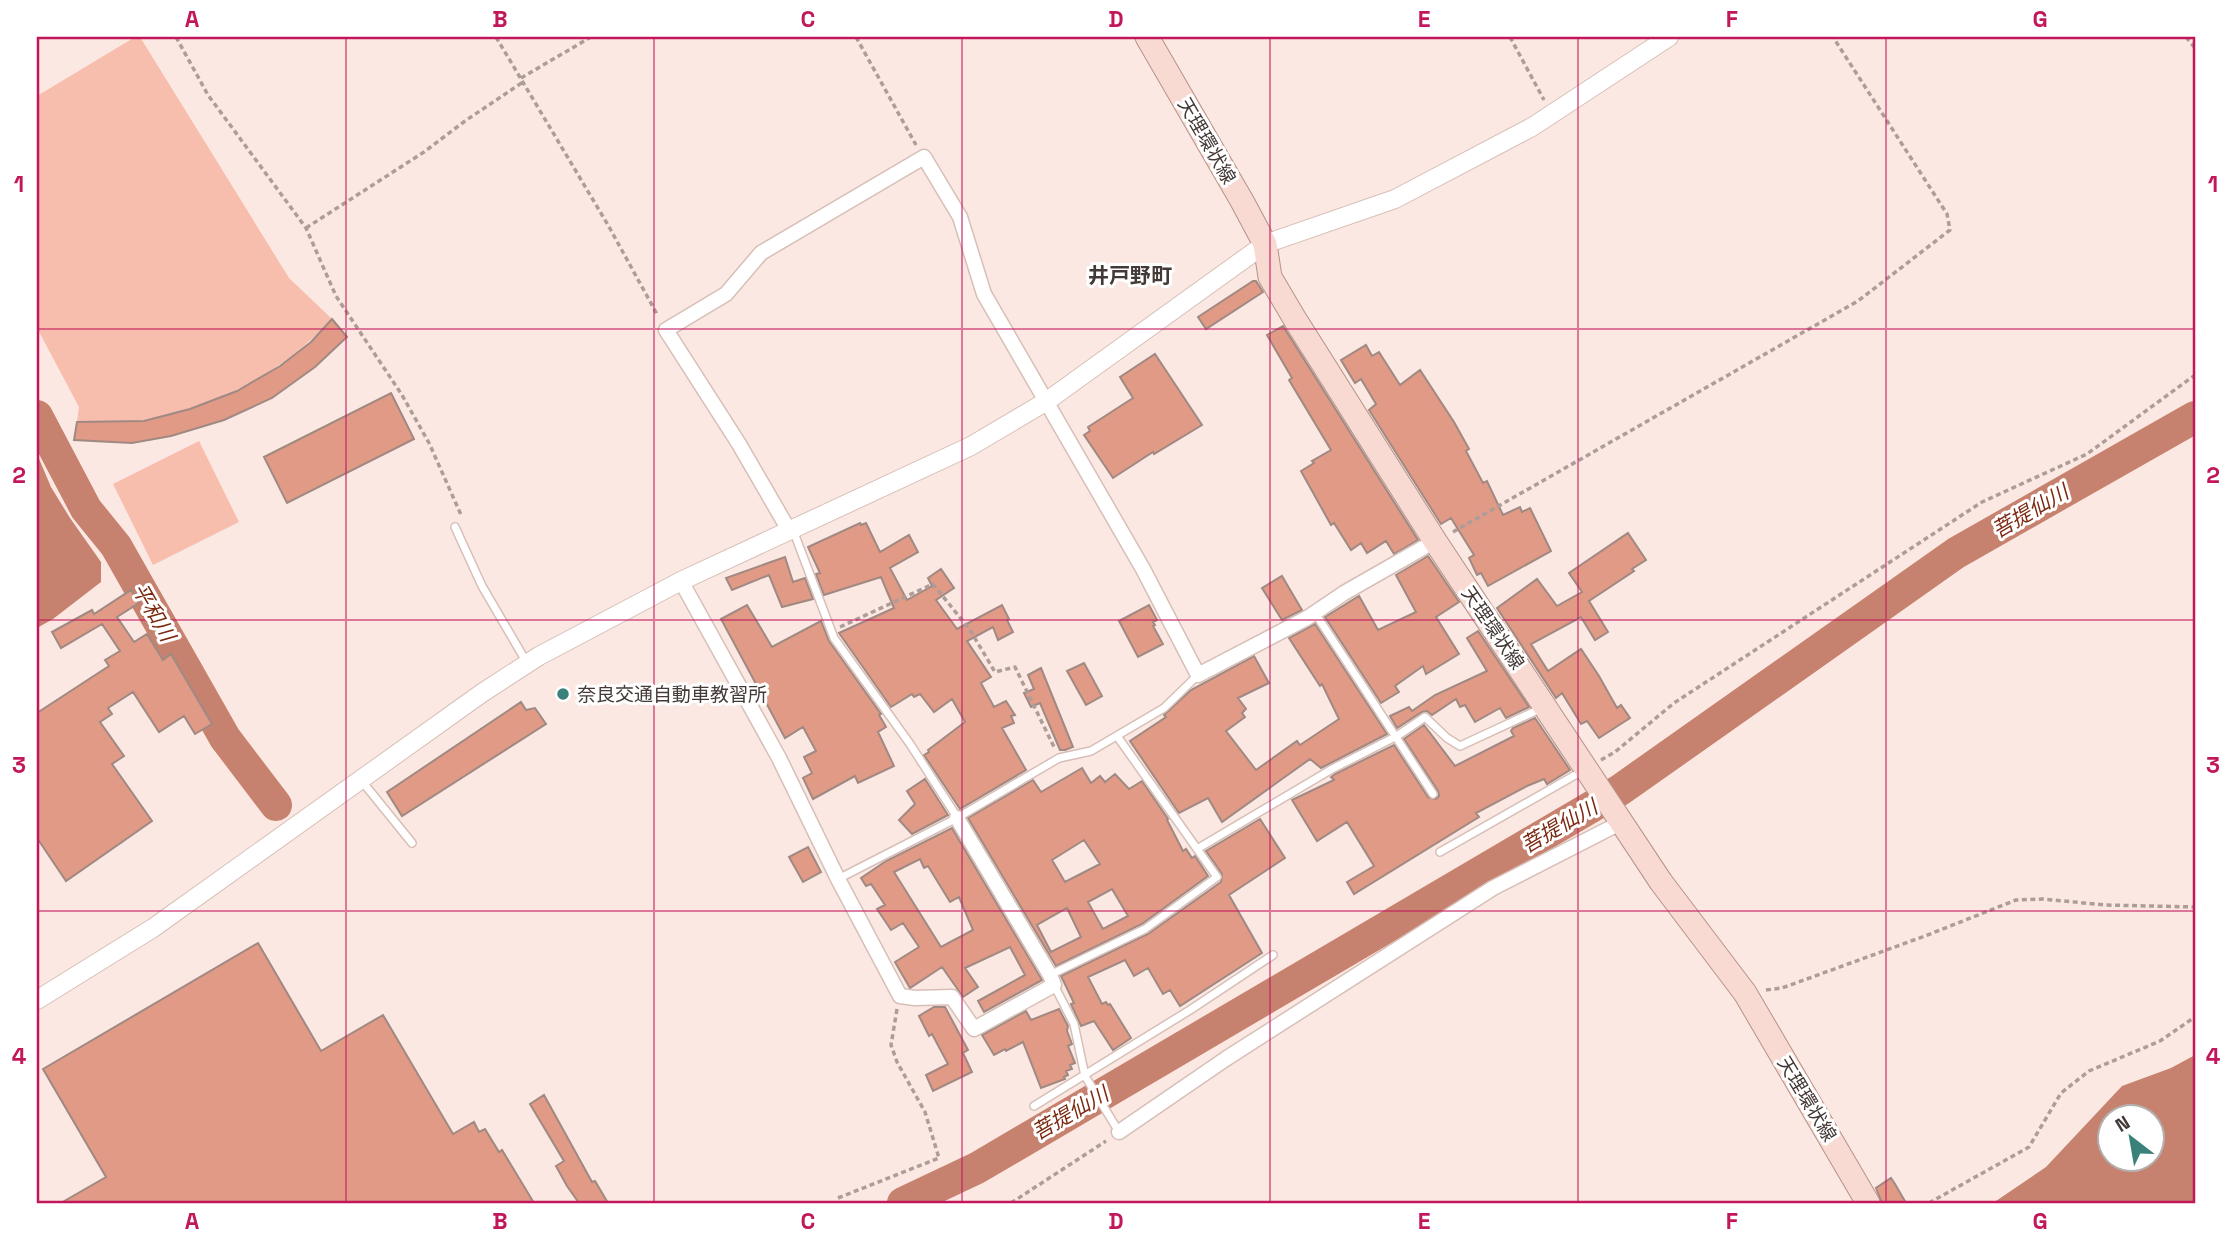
<svg xmlns="http://www.w3.org/2000/svg" width="2232" height="1240" font-family="'Space Grotesk','Noto Sans JP',sans-serif">
  <style>
    .green { fill: #f7bead }
    .water { fill: #c6826e; fill-rule: evenodd }
    .lines { fill: none; stroke-linecap: round; stroke-linejoin: round }
    .river { stroke: #c6826e; stroke-width: 32 }
    .building { fill: #e09a85; stroke: #a08983; stroke-width: 2; fill-rule: evenodd }
    .service-casing { stroke: #d7bfb8; stroke-width: 10 }
    .minor-casing { stroke: #d7bfb8; stroke-width: 17 }
    .tertiary-casing { stroke: #d7bfb8; stroke-width: 20 }
    .primary-casing { stroke: #b59288; stroke-width: 25 }
    .path { stroke: #ad9d99; stroke-width: 3.5; stroke-dasharray: 5 3.5; stroke-linecap: butt }
    .service { stroke: #fff; stroke-width: 7 }
    .minor { stroke: #fff; stroke-width: 14 }
    .tertiary { stroke: #fff; stroke-width: 18 }
    .primary { stroke: #f8dad2; stroke-width: 23 }
    .grid { fill: none; stroke: #c2185b; stroke-width: 2; stroke-opacity: 0.55 }
    .poi-dot { fill: #3a817a; stroke: #fff; stroke-width: 2.5 }
    .labels { text-anchor: middle; dominant-baseline: central; stroke-width: 6; stroke-linejoin: round; paint-order: stroke }
    .street-label { font-size: 19px; fill: #433936; stroke: #fff }
    .poi-label { font-size: 19px; fill: #433936; stroke: #fff; text-anchor: start }
    .neighbourhood-label { font-size: 21px; font-weight: bold; fill: #433936; stroke: #fff }
    .water-label { font-size: 21px; font-style: italic; fill: #7c2910; stroke: #fff }
    .neatline { fill: none; stroke: #c2185b; stroke-width: 2.5 }
    .grid-label { font-size: 23px; text-anchor: middle; font-weight: bold; fill: #c2185b }
  </style>
  <rect width="100%" height="100%" fill="#fce8e2"/>
  <path class="green" d="M 135,37 L 140,37 L 289,278 L 332,319 C 281,373 219,406 146,420 C 124,424 99,421 77,422 L 79,407 L 37,328 L 37,96 Z
    M 199,441 L 239,522 L 153,565 L 113,484 Z"/>
  <path class="water" d="M 37,454 L 51,487 L 70,518 L 101,562 L 101,582 L 53,619 L 37,628 Z
    M 2195,1055 L 2195,1203 L 1993,1203 L 2046,1167 L 2122,1086 L 2171,1068 ZM 2110,1118 L 2152,1118 L 2152,1160 L 2110,1160 Z"/>
  <g class="lines">
    <path class="river" d="M 37,416 L 86,509 L 116,546 L 225,738 L 276,805
      M 903,1203 L 977,1168 L 1620,790 L 1956,553 L 2195,417"/>
  </g>
  <path class="building" d="M 1253,281 L 1256,281 L 1263,292 L 1206,329 L 1198,317 Z
    M 332,319 L 347,337 L 315,367 L 272,398 L 224,420 L 171,436 L 132,443 L 74,440 L 77,422 L 144,421 L 190,409 L 237,391 L 280,366 L 311,342 Z
    M 1283,326 L 1418,540 L 1394,554 L 1386,541 L 1367,553 L 1361,543 L 1351,550 L 1334,523 L 1331,525 L 1301,471 L 1314,463 L 1312,461 L 1331,450 L 1289,380 L 1292,378 L 1267,335 Z
    M 1366,345 L 1372,356 L 1379,352 L 1400,385 L 1420,370 L 1454,422 L 1469,449 L 1466,451 L 1483,483 L 1487,481 L 1503,515 L 1520,507 L 1522,512 L 1530,508 L 1551,551 L 1488,586 L 1481,573 L 1477,575 L 1469,558 L 1474,555 L 1451,518 L 1441,524 L 1369,410 L 1376,404 L 1361,379 L 1355,383 L 1341,360 Z
    M 1155,354 L 1202,425 L 1154,454 L 1153,452 L 1113,478 L 1084,435 L 1090,431 L 1088,427 L 1133,398 L 1120,377 Z
    M 391,393 L 414,439 L 287,503 L 264,457 Z
    M 860,523 L 861,525 L 866,523 L 880,552 L 909,535 L 918,552 L 890,568 L 907,600 L 932,586 L 928,578 L 941,569 L 954,588 L 936,600 L 957,629 L 1002,605 L 1009,619 L 1007,620 L 1013,632 L 998,640 L 993,627 L 967,641 L 991,677 L 981,683 L 994,707 L 1006,701 L 1015,715 L 1011,716 L 1014,723 L 1002,728 L 1026,770 L 960,809 L 924,755 L 929,752 L 928,750 L 965,722 L 952,699 L 934,712 L 920,694 L 914,697 L 912,694 L 891,707 L 839,633 L 894,608 L 881,577 L 824,595 L 816,574 L 820,573 L 808,547 Z
    M 1628,533 L 1646,560 L 1632,569 L 1634,571 L 1589,601 L 1608,632 L 1595,640 L 1581,617 L 1531,644 L 1548,671 L 1581,649 L 1599,676 L 1617,708 L 1621,705 L 1630,718 L 1599,738 L 1587,721 L 1581,724 L 1562,693 L 1556,698 L 1497,608 L 1537,579 L 1557,606 L 1582,592 L 1569,573 Z
    M 1428,556 L 1459,602 L 1436,617 L 1459,654 L 1426,674 L 1423,666 L 1395,686 L 1399,692 L 1381,703 L 1325,617 L 1359,596 L 1378,630 L 1416,612 L 1396,575 Z
    M 785,557 L 793,582 L 805,578 L 813,599 L 782,607 L 769,575 L 732,590 L 726,578 Z
    M 1282,576 L 1302,610 L 1282,620 L 1262,588 Z
    M 131,590 L 139,603 L 117,617 L 134,642 L 147,634 L 163,660 L 171,654 L 212,724 L 195,734 L 184,716 L 159,732 L 133,692 L 108,708 L 112,714 L 100,722 L 124,756 L 112,764 L 152,821 L 66,881 L 37,838 L 37,713 L 109,666 L 105,660 L 120,651 L 102,624 L 61,648 L 52,632 L 92,610 L 94,614 Z
    M 747,605 L 772,647 L 821,621 L 829,641 L 881,714 L 879,715 L 886,727 L 878,732 L 894,766 L 858,783 L 855,776 L 813,799 L 803,778 L 812,773 L 804,757 L 816,751 L 803,727 L 785,738 L 721,619 Z
    M 1149,605 L 1157,620 L 1153,622 L 1155,625 L 1153,626 L 1163,644 L 1138,657 L 1119,621 Z
    M 1315,624 L 1387,734 L 1321,768 L 1310,759 L 1222,822 L 1208,798 L 1179,813 L 1130,741 L 1166,717 L 1164,715 L 1191,690 L 1254,656 L 1269,683 L 1238,698 L 1246,709 L 1242,713 L 1245,717 L 1226,731 L 1256,770 L 1297,741 L 1300,745 L 1339,719 L 1322,684 L 1320,686 L 1289,638 Z
    M 1478,631 L 1529,707 L 1506,718 L 1500,708 L 1475,722 L 1465,705 L 1460,707 L 1456,699 L 1432,715 L 1427,711 L 1422,712 L 1397,728 L 1390,716 L 1409,707 L 1412,711 L 1435,695 L 1487,671 L 1467,638 Z
    M 1084,663 L 1102,696 L 1086,705 L 1067,671 Z
    M 1041,668 L 1073,747 L 1065,750 L 1060,750 L 1040,703 L 1031,707 L 1024,693 L 1034,689 L 1028,675 Z
    M 521,702 L 526,710 L 535,708 L 546,724 L 402,816 L 387,792 Z
    M 1535,718 L 1570,770 L 1547,784 L 1544,779 L 1527,786 L 1476,813 L 1479,817 L 1354,894 L 1347,882 L 1374,866 L 1347,822 L 1317,841 L 1292,800 L 1334,780 L 1331,777 L 1335,774 L 1394,745 L 1428,797 L 1436,799 L 1439,796 L 1438,791 L 1404,739 L 1424,725 L 1455,766 L 1514,736 L 1511,731 L 1513,728 Z
    M 1082,768 L 1091,783 L 1100,776 L 1105,782 L 1115,774 L 1129,789 L 1142,781 L 1168,819 L 1167,820 L 1183,851 L 1186,849 L 1192,858 L 1195,856 L 1208,876 L 1142,924 L 1056,966 L 968,818 L 1033,780 L 1041,792 ZM 1084,840 L 1100,864 L 1065,882 L 1052,860 ZM 1112,889 L 1128,916 L 1103,929 L 1088,902 ZM 1067,908 L 1081,937 L 1051,952 L 1037,925 Z
    M 925,779 L 948,815 L 912,834 L 899,820 L 915,804 L 907,791 Z
    M 1260,819 L 1285,858 L 1229,895 L 1262,953 L 1180,1006 L 1170,990 L 1163,994 L 1148,968 L 1134,976 L 1125,960 L 1088,977 L 1102,1004 L 1106,1002 L 1108,1005 L 1110,1004 L 1131,1038 L 1113,1050 L 1094,1021 L 1081,1026 L 1071,1004 L 1074,1003 L 1061,976 L 1148,934 L 1221,882 L 1222,874 L 1206,851 Z
    M 952,828 L 1042,980 L 984,1012 L 978,1001 L 1025,975 L 1010,947 L 965,968 L 978,987 L 963,997 L 942,967 L 910,988 L 895,962 L 919,947 L 903,923 L 891,930 L 877,909 L 885,905 L 871,884 L 866,886 L 861,878 L 886,861 ZM 920,859 L 924,868 L 928,866 L 950,902 L 959,897 L 973,930 L 941,947 L 894,872 Z
    M 808,847 L 821,872 L 803,882 L 789,857 Z
    M 258,943 L 321,1051 L 383,1015 L 453,1134 L 474,1122 L 479,1132 L 485,1129 L 499,1152 L 502,1150 L 534,1203 L 61,1203 L 106,1177 L 43,1069 Z
    M 934,1007 L 945,1007 L 968,1050 L 963,1053 L 972,1072 L 933,1091 L 926,1075 L 948,1064 L 932,1034 L 929,1036 L 919,1016 Z
    M 1059,1009 L 1068,1026 L 1067,1031 L 1072,1044 L 1068,1046 L 1075,1063 L 1070,1065 L 1072,1069 L 1066,1071 L 1068,1075 L 1064,1077 L 1065,1079 L 1041,1088 L 1023,1042 L 1006,1051 L 1005,1049 L 994,1055 L 982,1035 L 1026,1011 L 1031,1020 Z
    M 544,1095 L 592,1182 L 595,1181 L 608,1203 L 579,1203 L 567,1186 L 556,1166 L 564,1161 L 530,1104 Z
    M 1891,1178 L 1895,1184 L 1906,1203 L 1882,1203 L 1876,1188 Z"/>
  <g class="lines">
    <defs>
      <path id="service" d="M 455,527 L 482,586 L 527,663
        M 793,530 L 834,638 L 910,744 L 957,817
        M 1315,613 L 1433,794
        M 361,780 L 412,843
        M 1197,849 L 1332,769 L 1397,736 L 1425,717 L 1447,738 L 1460,746 L 1542,708
        M 1440,852 L 1584,770
        M 838,879 L 957,818 L 1059,758 L 1091,751 L 1164,708 L 1198,675
        M 1050,975 L 1145,929 L 1217,877 L 1117,736
        M 1054,985 L 1074,1024 L 1085,1076 L 1119,1132
        M 1034,1106 L 1190,1010 L 1273,955"/>
      <path id="minor" d="M 790,532 L 739,444 L 666,330 L 726,294 L 761,253 L 924,157 L 960,217 L 984,294 L 1143,569 L 1198,675 L 1307,618 L 1344,593 L 1435,541
        M 681,581 L 779,758 L 838,879 L 900,996 L 915,998 L 952,997 L 974,1029 L 1054,985 L 1050,975 L 957,818
        M 1119,1132 L 1227,1058 L 1493,888 L 1622,822"/>
      <path id="tertiary" d="M 37,1000 L 153,928 L 482,693 L 539,656 L 681,581 L 971,446 L 1047,401 L 1265,244 L 1395,199 L 1532,127 L 1669,37"/>
      <path id="primary" d="M 1147,37 L 1242,201 L 1265,244 L 1270,277 L 1296,321 L 1435,541 L 1661,882 L 1745,993 L 1868,1203"/>
    </defs>
    <use href="#service" class="service-casing"/>
    <use href="#minor" class="minor-casing"/>
    <use href="#tertiary" class="tertiary-casing"/>
    <use href="#primary" class="primary-casing"/>
    <path class="path" d="M 176,37 L 208,95 L 306,228 L 336,296 L 402,395 L 429,443 L 462,517
      M 496,37 L 608,225 L 658,316
      M 856,37 L 916,145
      M 1510,37 L 1544,100
      M 2186,37 L 2195,48
      M 521,78 L 591,37
      M 306,228 L 424,152 L 465,121 L 523,82
      M 1453,532 L 1858,301 L 1950,230 L 1947,214 L 1833,37
      M 840,627 L 933,584 L 970,630 L 995,672 L 1015,667 L 1054,747
      M 1601,760 L 1615,752 L 1674,703 L 1982,502 L 2087,454 L 2195,375
      M 1766,990 L 1782,988 L 1925,936 L 2016,900 L 2043,899 L 2105,905 L 2195,907
      M 838,1198 L 939,1158 L 925,1112 L 897,1062 L 891,1045 L 897,1009
      M 1011,1203 L 1106,1141
      M 1929,1203 L 2029,1147 L 2061,1093 L 2089,1071 L 2160,1041 L 2195,1017"/>
    <use href="#service" class="service"/>
    <use href="#minor" class="minor"/>
    <use href="#tertiary" class="tertiary"/>
    <use href="#primary" class="primary"/>
  </g>
  <path class="grid" d="M 346,37 L 346,1203M 654,37 L 654,1203M 962,37 L 962,1203M 1270,37 L 1270,1203M 1578,37 L 1578,1203M 1886,37 L 1886,1203M 37,329 L 2195,329M 37,620 L 2195,620M 37,911 L 2195,911"/>
  <circle class="poi-dot" cx="563" cy="694" r="7"/>
  <g class="labels">
    <g class="street-label">
      <text transform="translate(1207 141) rotate(60)">天理環状線</text>
      <text transform="translate(1493 628) rotate(56)">天理環状線</text>
      <text transform="translate(1807 1099) rotate(59)">天理環状線</text>
    </g>
    <g class="poi-label">
      <text x="577" y="694">奈良交通自動車教習所</text>
    </g>
    <g class="neighbourhood-label">
      <text x="1130" y="275">井戸野町</text>
    </g>
    <g class="water-label">
      <text transform="translate(2030 511) rotate(-30)">菩提仙川</text>
      <text transform="translate(154 612) rotate(60)">平和川</text>
      <text transform="translate(1559 826) rotate(-30)">菩提仙川</text>
      <text transform="translate(1070 1113) rotate(-30)">菩提仙川</text>
    </g>
  </g>
  <rect width="2232" height="1240" fill="none" stroke="#ffffff" stroke-width="77"/>
  <g transform="translate(2131 1138) rotate(329)"><circle r="33" fill="#ffffff" stroke="#b4b0af" stroke-width="2"/>
  <path d="M0-5L12 26L0 18L-12 26Z" fill="#3a817a"/>
  <text y="-10" font-size="19" font-weight="bold" text-anchor="middle" fill="#433936">N</text>
  </g>
  <rect x="38" y="38" width="2156" height="1164" class="neatline"/>
  <g class="grid-label">
    <text x="192" y="27">A</text>
    <text x="500" y="27">B</text>
    <text x="808" y="27">C</text>
    <text x="1116" y="27">D</text>
    <text x="1424" y="27">E</text>
    <text x="1732" y="27">F</text>
    <text x="2040" y="27">G</text>
    <text x="19" y="192">1</text>
    <text x="2213" y="192">1</text>
    <text x="19" y="483">2</text>
    <text x="2213" y="483">2</text>
    <text x="19" y="773">3</text>
    <text x="2213" y="773">3</text>
    <text x="19" y="1064">4</text>
    <text x="2213" y="1064">4</text>
    <text x="192" y="1229">A</text>
    <text x="500" y="1229">B</text>
    <text x="808" y="1229">C</text>
    <text x="1116" y="1229">D</text>
    <text x="1424" y="1229">E</text>
    <text x="1732" y="1229">F</text>
    <text x="2040" y="1229">G</text>
  </g>
</svg>
